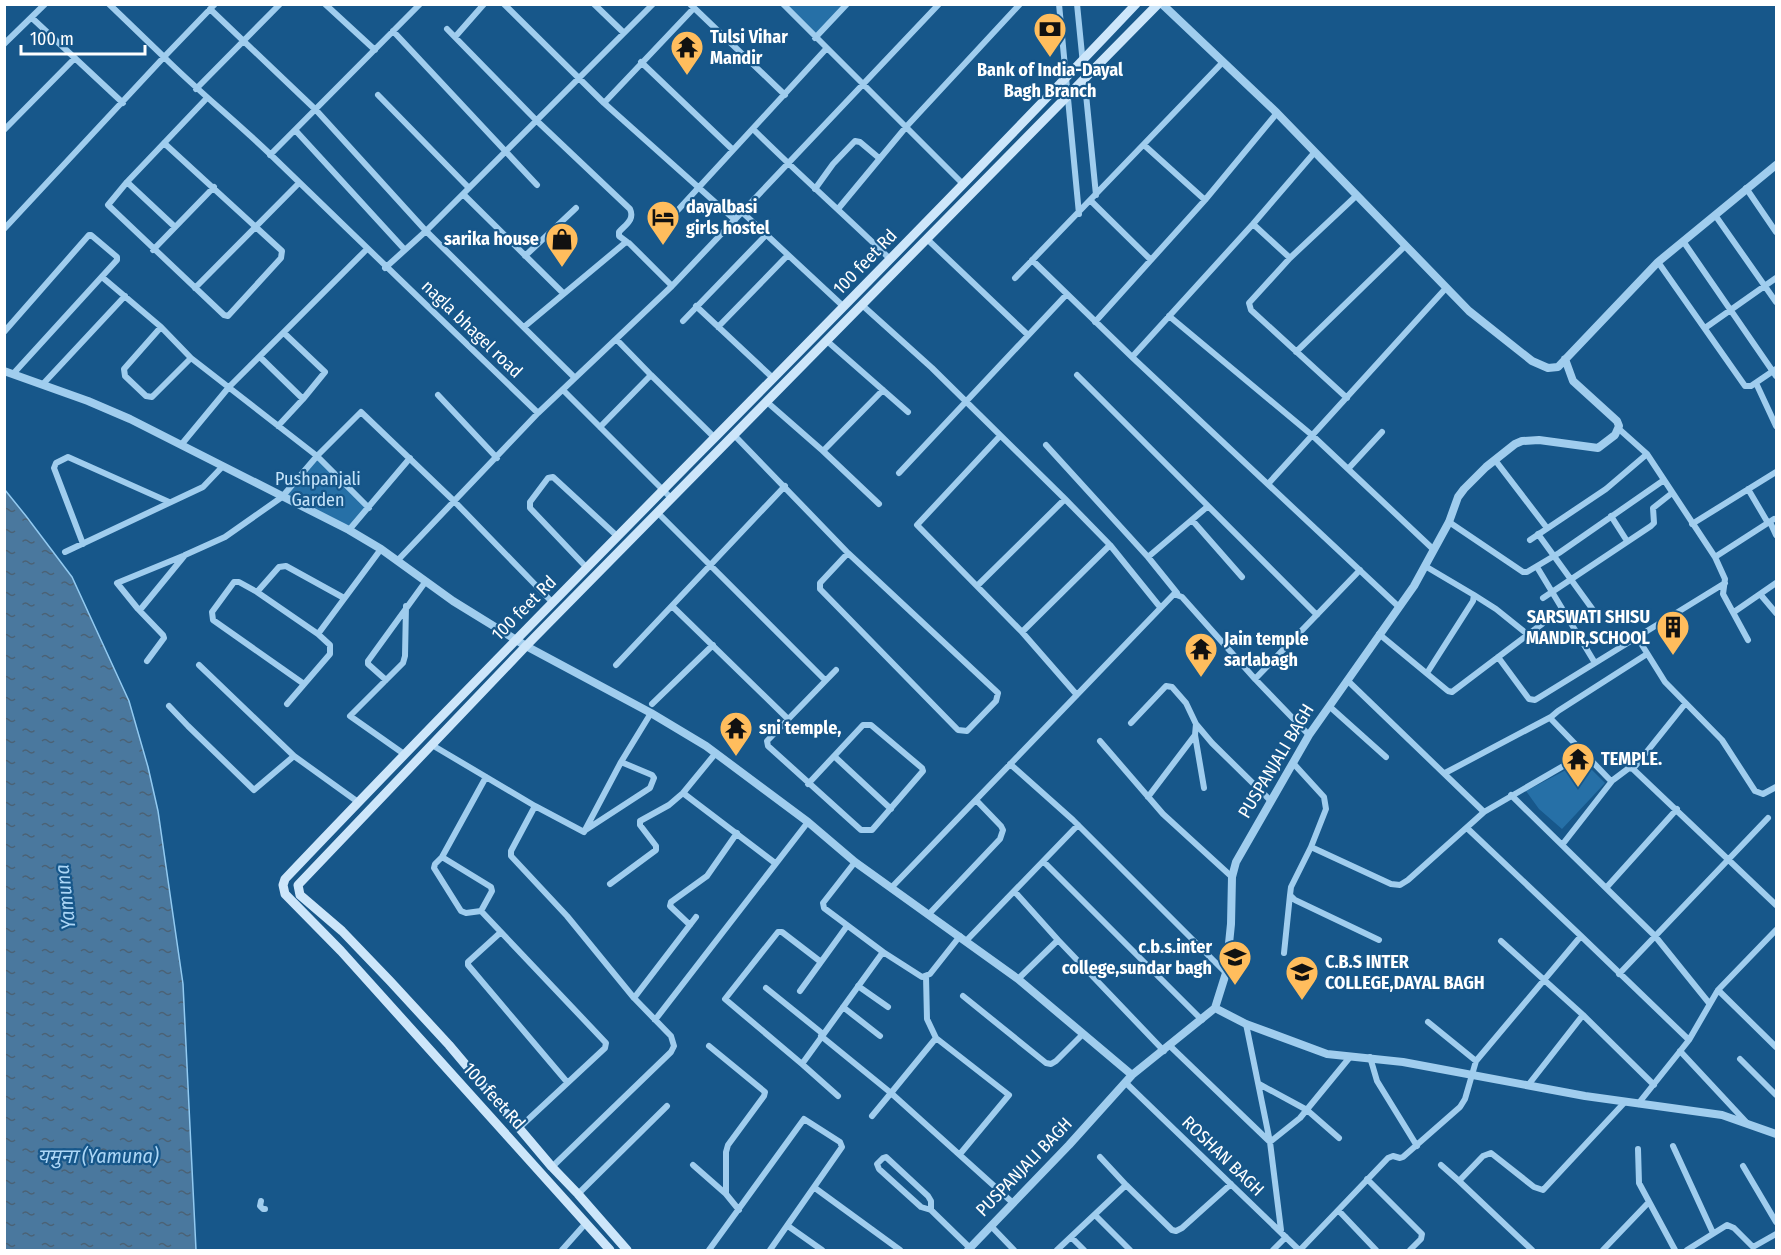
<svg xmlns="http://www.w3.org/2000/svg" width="1781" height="1255" font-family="'Fira Sans Condensed','Noto Sans Devanagari',sans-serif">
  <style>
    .green { fill: #2670a7 }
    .water { fill: url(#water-ripples); stroke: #92caf1; stroke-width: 1.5 }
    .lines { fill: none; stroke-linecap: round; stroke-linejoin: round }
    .minor { stroke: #a0cdee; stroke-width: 6 }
    .tertiary { stroke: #a0cdee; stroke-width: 8 }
    .secondary { stroke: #cde6fa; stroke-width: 9 }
    .labels { text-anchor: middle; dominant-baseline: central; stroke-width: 4.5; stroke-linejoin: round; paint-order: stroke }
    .poi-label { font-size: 18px; font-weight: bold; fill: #fff; stroke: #17578a; text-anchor: start }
    .street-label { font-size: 18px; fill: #fff; stroke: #17578a }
    .park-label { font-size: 18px; fill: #c6e4fa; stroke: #17578a }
    .water-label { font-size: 20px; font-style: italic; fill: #acd6f6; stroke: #17578a }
  </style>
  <defs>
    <pattern id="water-ripples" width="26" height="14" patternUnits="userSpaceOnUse" patternTransform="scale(1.5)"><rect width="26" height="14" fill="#4a789e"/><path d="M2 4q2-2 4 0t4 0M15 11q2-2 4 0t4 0" fill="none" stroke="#4b6275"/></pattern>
  </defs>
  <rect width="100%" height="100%" fill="#17578a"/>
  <path class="green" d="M 784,5 L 847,5 L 815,38 Z
    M 317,456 L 369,508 L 349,530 L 282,497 Z
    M 1583,761 L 1605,783 L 1562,829 L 1539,809 L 1526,791 Z"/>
  <path class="water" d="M 5,490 L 26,516 L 72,577 L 129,701 L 148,767 L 158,811 L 183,984 L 196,1250 L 5,1250 Z"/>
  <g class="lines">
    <path class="minor" d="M 109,4 L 164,57 L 215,4
      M 325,4 L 375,50
      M 504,4 L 604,103 L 735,220
      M 594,4 L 624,33
      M 690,4 L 785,95
      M 783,4 L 963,184
      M 1059,4 L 1079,214
      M 1077,4 L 1096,195
      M 210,9 L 316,110 L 426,231 L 575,378
      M 32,18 L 123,103
      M 447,29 L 536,120 L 630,209 C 635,220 625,225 619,232 L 619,236 L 627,242
      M 393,31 L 537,185
      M 455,37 L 484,4
      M 815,38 L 847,4
      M 4,44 L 45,4
      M 641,62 L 732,149
      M 196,89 L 280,4
      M 378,95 L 469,188
      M 604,103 L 694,8
      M 753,129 C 798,174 845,215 890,259
      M 4,130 L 75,58
      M 296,131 L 405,250
      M 164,143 L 282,251 L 281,258 L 228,316 L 224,315 L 108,205 L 127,182 L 206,99
      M 1144,145 L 1205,200
      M 270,155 L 420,4
      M 127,182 L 175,227
      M 1746,188 L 1776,232
      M 815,189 L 833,164 L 855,141 L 860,142 L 879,158
      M 463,194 L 563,293
      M 1091,201 L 1151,260
      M 838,209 L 906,127 L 1020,4
      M 742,212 L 844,307
      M 1715,215 L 1776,302
      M 666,223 L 826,49
      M 1253,224 L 1290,258
      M 4,229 L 164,57 C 199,92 237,122 272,156 C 361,241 449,328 538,413
      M 927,239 L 1028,335
      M 1683,241 L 1776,376
      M 153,250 L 214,187
      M 525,256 L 576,208
      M 1032,260 L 1132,357 L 1399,607
      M 1658,262 L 1745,386 L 1751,386 L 1776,369
      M 385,268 L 426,231 L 653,4
      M 102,277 L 161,327 L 191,358 L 317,456 L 369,508
      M 1015,278 L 1222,63
      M 195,288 L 299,183
      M 862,305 L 932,368 L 1065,499 L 1110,545 L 1160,607
      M 696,306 L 774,379
      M 1169,316 L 1313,436 L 1434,550
      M 683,321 L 766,235
      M 1095,322 L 1205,200 L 1277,113
      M 161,327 L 124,369 L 125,376 L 146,396 L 152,397 L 191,358
      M 524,327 L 626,242 L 629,243 L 672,286
      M 718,327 L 788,255
      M 1705,328 L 1776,278
      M 4,332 L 89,235 L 91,235 L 117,257 L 117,260 L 13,374
      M 284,333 L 325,372 L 303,399
      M 827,341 L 908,412
      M 1296,352 L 1405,246
      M 260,357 L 303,399 L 278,426
      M 1132,357 L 1253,224 L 1314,153
      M 651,375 L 715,438
      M 1077,375 L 1317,615
      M 1756,383 L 1776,426
      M 43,384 L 125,296
      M 563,390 L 672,499
      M 438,395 L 497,458
      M 1347,398 L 1251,310 L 1249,303 L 1290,258 L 1356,196
      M 767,402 L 823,451 L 879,504
      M 600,427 L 651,375 L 617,340
      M 1619,429 L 1647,454 L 1715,557 L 1725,579 L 1723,594 L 1748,640
      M 735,436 L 848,553 L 998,693 L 996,701 L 967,731 L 958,730 L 820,589 L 820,583 L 848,553
      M 1000,436 L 917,525 L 1022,632 L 1077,695
      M 181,445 L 229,387 L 367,249
      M 1046,445 L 1148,557 L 1177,593
      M 823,451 L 883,390
      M 1495,460 L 1547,528
      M 1348,469 L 1382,432
      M 899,473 L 1067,294
      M 1268,484 L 1446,288
      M 1748,489 L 1768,523
      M 658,513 L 825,680
      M 1611,516 L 1627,541
      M 1192,520 L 1242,577
      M 1449,522 L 1523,572 L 1527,572 L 1559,553 L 1664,480
      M 1770,522 L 1776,535
      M 1692,524 L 1776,472
      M 349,530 L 410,458
      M 1538,534 L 1596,614
      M 1530,540 L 1606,489 L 1647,454
      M 83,544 L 54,468 L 56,463 L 68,457 L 169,502
      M 65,552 L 203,487 L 223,466
      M 1148,557 L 1207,507
      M 1715,557 L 1774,519
      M 398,560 L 538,413 L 672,286 L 939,4
      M 1425,566 L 1474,595 L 1473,601 L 1427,673
      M 1537,567 L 1595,663
      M 587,568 L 530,508 L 530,502 L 548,478 L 553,477 L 617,536
      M 977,586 L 1065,499
      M 257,592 L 239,582 L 234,582 L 212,612 L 213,620 L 304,684
      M 1760,594 L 1776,613
      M 1474,595 L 1496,609 L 1527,634
      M 344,598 L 286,566 L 279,567 L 257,592 L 318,634 L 381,549
      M 1543,598 L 1651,526 L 1654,523 L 1653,508 L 1672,493
      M 672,606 L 788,719
      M 140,610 L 185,555 L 225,537 L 282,497 L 317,456 L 361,412 L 454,501 L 553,603
      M 1734,612 L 1776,583
      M 1022,632 L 1110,545
      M 1379,634 L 1448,691 L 1452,692 L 1542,624
      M 1637,637 L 1665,682 L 1722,740 L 1755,791 L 1763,794 L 1776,787
      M 1647,654 L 1558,711 L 1551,717 L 1552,720 L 1610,780 L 1613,780 L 1629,768 L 1633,769 L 1776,905
      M 1498,657 L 1529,699 L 1535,700 L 1725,583
      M 147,661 L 164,638 L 163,635 L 138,609 L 117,583 L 183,556
      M 199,665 L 294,756 L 358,802
      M 616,665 L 785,486
      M 1255,679 L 1360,570
      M 386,680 L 368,664 L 368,661 L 426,581
      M 1347,680 L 1484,812
      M 287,704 L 330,654 L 330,645 L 318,634
      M 652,704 L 713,645
      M 169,706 L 188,726 L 254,790 L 294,756
      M 1329,706 L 1386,757
      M 1131,723 L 1166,686 L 1172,687 L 1186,703 L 1196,724 L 1195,735 L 1204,788
      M 1196,724 L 1212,743 L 1271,801
      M 1100,741 L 1163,814 L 1232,877
      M 432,745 L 535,806 L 584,832
      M 404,754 L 350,716 L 403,663 L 405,656 L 406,606
      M 834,756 L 891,809
      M 1293,763 L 1324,797 L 1326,809 L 1311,847 L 1291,887 L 1290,895 L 1295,900 L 1379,940
      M 1010,764 L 1073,820 L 1226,973
      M 1633,769 L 1685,704
      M 1445,773 L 1551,717
      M 808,784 L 863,725 L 871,725 L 922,768 L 923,771 L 872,830 L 861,830 L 768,746 L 767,741 L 836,670
      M 683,793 L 775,863
      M 1511,795 L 1655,936 L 1709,1003
      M 1148,797 L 1195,735
      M 535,806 L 511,851 L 511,856 L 567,916 L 634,998 L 671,1036 L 674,1046 L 671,1052 L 552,1167
      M 1467,828 L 1581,936
      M 584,831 L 650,788 L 654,778 L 652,775 L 621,762
      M 584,832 L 621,762 L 651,713
      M 1562,845 L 1612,781
      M 1311,847 L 1391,884 L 1400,885 L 1408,880 L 1484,812 L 1584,754
      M 442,857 L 435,864 L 434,868 L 461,911 L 466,913 L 481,911 L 492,891 L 491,887 L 442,857 L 486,777
      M 1044,862 L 1202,1020
      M 610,884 L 656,850 L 656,846 L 640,825 L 640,821 L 669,805 L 683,793 L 715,754
      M 891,888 L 1174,594 L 1182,597 L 1255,679 L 1309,735
      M 1606,888 L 1677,809
      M 1015,892 L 1058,940
      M 481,911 L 606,1043 L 605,1048 L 519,1128
      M 928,915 L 1000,839 L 1003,830 L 1001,826 L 976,800
      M 690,925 L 670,906 L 671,902 L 707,876 L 737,833
      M 501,932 L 468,962 L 468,965 L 567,1082
      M 966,941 L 1078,825
      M 1501,941 L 1583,1015 L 1654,1085
      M 883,952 L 922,977 L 930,974 L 960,936
      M 1284,953 L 1290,895
      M 1619,974 L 1768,818
      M 926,976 L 927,1019 L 936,1038
      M 1018,979 L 1058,940 L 1164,1051
      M 858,986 L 888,1007
      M 766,988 L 823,1034
      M 1718,990 L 1776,1047
      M 800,991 L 847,926
      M 963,996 L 1046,1063 L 1051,1064 L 1056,1061 L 1083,1034
      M 634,998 L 696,917
      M 843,1007 L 880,1036
      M 655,1020 L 808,822
      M 1428,1022 L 1476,1061
      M 1246,1024 L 1270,1142 L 1300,1118 L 1350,1057
      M 821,1036 L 891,1093 L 872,1116
      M 709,1046 L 765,1092 L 764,1096 L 728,1145 L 726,1152 L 726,1194 L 739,1210
      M 1170,1046 L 1270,1142 L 1281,1230
      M 1680,1051 L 1747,1123
      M 1370,1057 L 1377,1081 L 1417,1146
      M 1740,1059 L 1776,1095
      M 802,1064 L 725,999 L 778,932 L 782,932 L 821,962
      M 1126,1083 L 1299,1250
      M 1259,1084 L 1307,1110 L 1339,1138
      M 1529,1084 L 1583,1015
      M 838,1096 L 802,1064 L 883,952 L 824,908 L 823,903 L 855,862
      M 1638,1104 L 1689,1040 L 1718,990 L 1776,930
      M 1673,1146 L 1713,1233
      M 1638,1149 L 1639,1183 L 1675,1250
      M 960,1154 L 1009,1095 L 936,1038 L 891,1093 L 1013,1203
      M 693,1165 L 726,1194
      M 1441,1165 L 1459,1181
      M 1743,1166 L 1776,1222
      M 1367,1179 L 1422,1234 L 1421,1239 L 1410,1250
      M 1126,1185 L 1172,1230 L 1176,1231 L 1182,1228 L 1231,1184
      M 815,1188 L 900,1250
      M 578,1194 L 667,1106
      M 261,1201 L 260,1206 L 263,1209 L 265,1209
      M 931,1210 L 931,1201 L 928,1196 L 886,1157 L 883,1158 L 877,1164 L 879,1169 L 921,1207 L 931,1210 L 970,1248
      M 1339,1211 L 1376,1250
      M 1095,1215 L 1130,1250
      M 788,1226 L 822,1250
      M 991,1226 L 1014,1250
      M 1071,1237 L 1084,1250
      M 562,1250 L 586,1223
      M 709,1250 L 804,1119 L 840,1142 L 842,1147 L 770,1250
      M 1057,1250 L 1126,1185 L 1100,1157
      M 1273,1250 L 1286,1237
      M 1300,1250 L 1388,1158 L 1393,1156 L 1400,1158 L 1403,1157 L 1460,1107 L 1465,1099 L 1476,1061 L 1581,936 L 1689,1040
      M 1532,1250 L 1459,1181 L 1483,1156 L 1491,1153 L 1534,1187 L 1543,1190 L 1624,1103
      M 1603,1250 L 1648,1203
      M 1687,1250 L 1727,1225 L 1734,1228 L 1753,1247 L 1776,1234"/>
    <path class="tertiary" d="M 1162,4 L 1277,113 L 1469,311 L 1532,361 L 1548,368 L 1558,367 L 1658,262 L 1776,165
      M 4,371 L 88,401 L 130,419 L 349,530 L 381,549 L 453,601 L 526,646 L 651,713 L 706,746 L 808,822 L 855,862 L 1018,979 L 1132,1075
      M 1215,1008 L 1246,1024 L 1327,1054 L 1403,1062 L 1585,1096 L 1722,1115 L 1776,1134
      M 968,1250 L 1069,1145 L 1132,1075 L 1215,1008 L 1226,973 L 1231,924 L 1232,877 L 1236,862 L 1309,735 L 1414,586 L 1449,522 L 1458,497 L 1464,489 L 1486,467 L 1515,444 L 1522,441 L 1539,440 L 1598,448 L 1615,435 L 1619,426 L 1617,421 L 1573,381 L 1565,359"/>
    <path class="secondary" d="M 610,1250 L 341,951 L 285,894 L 283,885 L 285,879 C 565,584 856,300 1136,4
      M 627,1250 L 578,1194 L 552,1167 L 449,1045 L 390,981 L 342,931 L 300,895 L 298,885 L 526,646 L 1158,4"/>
  </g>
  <defs>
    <symbol id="bank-pin" viewBox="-11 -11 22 30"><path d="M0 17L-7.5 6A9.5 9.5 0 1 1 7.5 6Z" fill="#ffbd5d" stroke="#17578a"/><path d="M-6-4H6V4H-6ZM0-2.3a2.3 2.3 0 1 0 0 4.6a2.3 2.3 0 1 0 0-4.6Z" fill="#111"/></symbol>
    <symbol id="temple-pin" viewBox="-11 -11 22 30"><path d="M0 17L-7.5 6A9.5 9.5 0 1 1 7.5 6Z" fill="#ffbd5d" stroke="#17578a"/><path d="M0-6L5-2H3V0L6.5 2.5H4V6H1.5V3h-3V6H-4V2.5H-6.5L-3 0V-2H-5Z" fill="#111"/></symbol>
    <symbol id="hotel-pin" viewBox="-11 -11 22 30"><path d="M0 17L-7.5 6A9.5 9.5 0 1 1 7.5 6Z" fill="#ffbd5d" stroke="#17578a"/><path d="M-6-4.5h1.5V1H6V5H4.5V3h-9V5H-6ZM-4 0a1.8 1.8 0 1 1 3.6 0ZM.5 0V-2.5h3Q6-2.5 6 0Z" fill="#111"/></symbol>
    <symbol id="shop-pin" viewBox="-11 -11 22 30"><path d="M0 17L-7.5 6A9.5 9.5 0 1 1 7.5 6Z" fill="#ffbd5d" stroke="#17578a"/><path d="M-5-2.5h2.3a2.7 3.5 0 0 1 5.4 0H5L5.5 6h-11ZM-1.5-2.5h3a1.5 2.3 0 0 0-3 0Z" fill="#111"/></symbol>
    <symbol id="building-pin" viewBox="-11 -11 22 30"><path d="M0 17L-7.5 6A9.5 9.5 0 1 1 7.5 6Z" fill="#ffbd5d" stroke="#17578a"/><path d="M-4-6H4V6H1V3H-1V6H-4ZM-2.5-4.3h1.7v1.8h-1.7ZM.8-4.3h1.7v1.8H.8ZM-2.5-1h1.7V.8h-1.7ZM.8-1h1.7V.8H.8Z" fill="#111"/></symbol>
    <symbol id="university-pin" viewBox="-11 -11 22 30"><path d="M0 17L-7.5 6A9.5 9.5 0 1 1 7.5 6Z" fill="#ffbd5d" stroke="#17578a"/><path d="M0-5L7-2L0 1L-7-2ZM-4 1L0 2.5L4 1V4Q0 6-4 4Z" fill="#111"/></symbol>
  </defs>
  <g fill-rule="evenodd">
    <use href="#bank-pin" x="1031" y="10" width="38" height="52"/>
    <use href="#temple-pin" x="668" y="28" width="38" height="52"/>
    <use href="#hotel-pin" x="644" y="198" width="38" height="52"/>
    <use href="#shop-pin" x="543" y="220" width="38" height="52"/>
    <use href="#building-pin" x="1654" y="608" width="38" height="52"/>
    <use href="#temple-pin" x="1182" y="630" width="38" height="52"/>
    <use href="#temple-pin" x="717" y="709" width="38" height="52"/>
    <use href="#temple-pin" x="1559" y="740" width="38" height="52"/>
    <use href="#university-pin" x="1216" y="938" width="38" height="52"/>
    <use href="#university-pin" x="1283" y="953" width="38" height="52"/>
  </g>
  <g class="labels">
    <g class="poi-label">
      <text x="710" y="37">Tulsi Vihar<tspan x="710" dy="21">Mandir</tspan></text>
      <text x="1050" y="70" text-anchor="middle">Bank of India-Dayal<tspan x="1050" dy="21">Bagh Branch</tspan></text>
      <text x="686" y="207">dayalbasi<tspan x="686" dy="21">girls hostel</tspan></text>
      <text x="539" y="239" text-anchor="end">sarika house</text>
      <text x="1650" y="617" text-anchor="end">SARSWATI SHISU<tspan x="1650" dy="21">MANDIR,SCHOOL</tspan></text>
      <text x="1224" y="639">Jain temple<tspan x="1224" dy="21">sarlabagh</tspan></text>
      <text x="759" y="728">sni temple,</text>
      <text x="1601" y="759">TEMPLE.</text>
      <text x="1212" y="947" text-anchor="end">c.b.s.inter<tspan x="1212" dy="21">college,sundar bagh</tspan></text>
      <text x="1325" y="962">C.B.S INTER<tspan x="1325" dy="21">COLLEGE,DAYAL BAGH</tspan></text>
    </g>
    <g class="street-label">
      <text transform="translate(865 262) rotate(-46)">100 feet Rd</text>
      <text transform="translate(472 329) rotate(44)">nagla bhagel road</text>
      <text transform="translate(524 608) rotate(-45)">100 feet Rd</text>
      <text transform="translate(1276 761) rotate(-59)">PUSPANJALI BAGH</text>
      <text transform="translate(494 1096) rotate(48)">100 feet Rd</text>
      <text transform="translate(1223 1156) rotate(44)">ROSHAN BAGH</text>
      <text transform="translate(1024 1167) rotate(-46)">PUSPANJALI BAGH</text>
    </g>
    <g class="park-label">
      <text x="318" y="479">Pushpanjali<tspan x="318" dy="21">Garden</tspan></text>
    </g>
    <g class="water-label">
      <text transform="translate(65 897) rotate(-96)">Yamuna</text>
      <text x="98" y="1156">यमुना (Yamuna)</text>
    </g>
  </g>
  <rect width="1781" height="1255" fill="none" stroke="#ffffff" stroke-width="12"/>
  <path d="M21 45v9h124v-9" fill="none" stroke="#ffffff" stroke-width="3"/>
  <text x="30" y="45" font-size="18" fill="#ffffff" stroke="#17578a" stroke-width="4.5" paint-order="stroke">100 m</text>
</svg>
